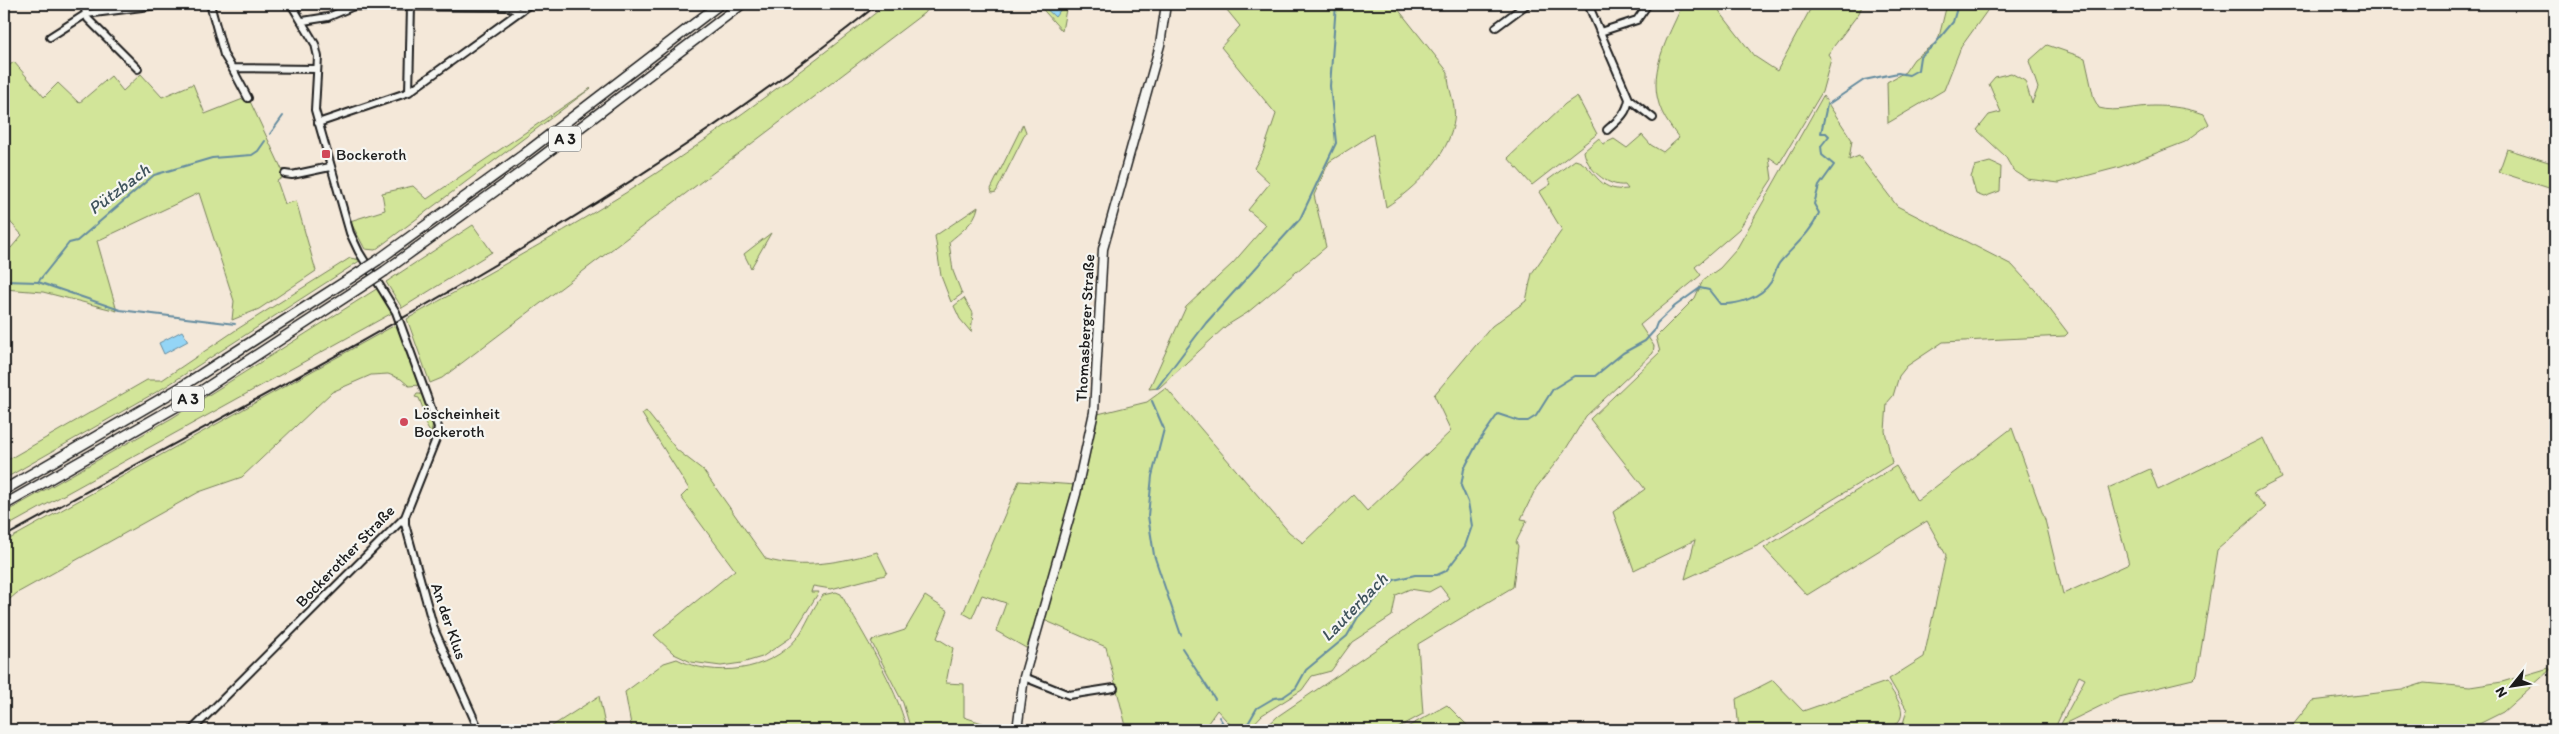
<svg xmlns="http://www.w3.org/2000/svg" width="2559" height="734" font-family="Itim,sans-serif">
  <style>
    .green { fill: #d2e599; stroke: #77805a }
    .water { fill: #94d5f6; stroke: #648b9f }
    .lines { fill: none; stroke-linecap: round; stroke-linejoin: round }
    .stream { stroke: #648b9f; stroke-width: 2 }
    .minor-casing { stroke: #1c1c1c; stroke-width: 10 }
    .major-casing { stroke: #1c1c1c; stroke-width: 11 }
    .highway-casing { stroke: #1c1c1c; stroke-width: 12 }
    .minor { stroke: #f6f6f2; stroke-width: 6 }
    .major { stroke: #f6f6f2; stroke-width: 8 }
    .highway { stroke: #f6f6f2; stroke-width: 9 }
    .rail { stroke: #1c1c1c; stroke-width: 2 }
    .highway-bridge-casing { stroke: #1c1c1c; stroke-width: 12; stroke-linecap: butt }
    .highway-bridge { stroke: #f6f6f2; stroke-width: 9 }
    .poi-dot { fill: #d1495b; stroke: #f6f6f2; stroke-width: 2 }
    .labels { text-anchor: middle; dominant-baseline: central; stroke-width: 4.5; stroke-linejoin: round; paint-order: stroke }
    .shield { fill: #f6f6f2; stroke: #5d5d5c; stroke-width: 1 }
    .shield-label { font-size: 15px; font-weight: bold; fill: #1c1c1c }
    .poi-label { font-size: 16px; fill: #1c1c1c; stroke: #f6f6f2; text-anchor: start }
    .street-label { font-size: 16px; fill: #1c1c1c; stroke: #f6f6f2 }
    .water-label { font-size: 18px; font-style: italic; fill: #40545d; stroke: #f6f6f2 }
  </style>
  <rect width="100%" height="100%" fill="#f4e8d9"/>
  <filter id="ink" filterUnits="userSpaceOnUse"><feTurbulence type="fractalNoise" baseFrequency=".02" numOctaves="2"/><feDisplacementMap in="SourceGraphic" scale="10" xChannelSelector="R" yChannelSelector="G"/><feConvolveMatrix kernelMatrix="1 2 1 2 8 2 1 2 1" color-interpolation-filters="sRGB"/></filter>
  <g filter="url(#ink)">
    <path class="green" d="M 887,4 L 936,4 L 442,378 L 430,383 L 407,319 C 490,272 576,226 655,174 C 735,121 812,63 887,4 Z
      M 1038,4 L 1067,4 L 1062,31 Z
      M 1222,4 L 1394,4 L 1448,72 C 1447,89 1457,104 1454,121 C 1449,156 1414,189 1386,207 L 1373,134 L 1329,162 L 1314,195 L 1326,247 L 1247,313 L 1226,326 L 1159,388 L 1149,389 L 1186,307 L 1233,263 L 1266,225 L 1248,210 L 1270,183 L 1254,168 L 1263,152 L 1276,114 L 1221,47 L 1240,26 Z
      M 1683,4 L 1717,4 L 1720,12 L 1754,56 L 1777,71 L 1813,4 L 1863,4 L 1859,13 L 1828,54 L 1831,59 L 1822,92 L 1779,164 L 1769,157 L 1772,179 L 1739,229 L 1695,267 L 1701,275 L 1640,325 L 1654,346 L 1653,353 L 1586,416 L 1564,452 L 1536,488 L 1521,519 L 1527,520 L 1516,542 L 1518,546 L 1513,587 L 1418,644 L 1423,714 L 1394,730 L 1263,730 L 1278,716 L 1450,599 L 1440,586 L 1429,592 L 1410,589 L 1396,595 L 1392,616 L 1352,642 L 1331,671 L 1312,676 L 1302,690 L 1262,715 L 1248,730 L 1235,730 L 1217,710 L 1203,730 L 1127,730 L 1106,647 L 1044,620 L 1081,488 L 1098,414 L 1147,402 L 1166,388 L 1289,532 L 1303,543 L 1353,495 L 1367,511 L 1451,431 L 1434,395 L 1492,326 L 1526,301 L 1532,273 L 1562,230 L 1539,192 L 1551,184 L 1548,180 L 1575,160 C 1596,165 1595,193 1628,189 L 1625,185 C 1607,187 1586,168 1584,151 L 1599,138 L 1603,144 L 1614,139 L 1627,148 L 1642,135 L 1651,145 L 1663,152 L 1679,138 C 1673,130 1666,121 1662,112 C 1645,75 1668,37 1683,4 Z
      M 1947,4 L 1992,4 L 1961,47 L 1944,90 L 1888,123 L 1887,82 L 1905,72 L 1914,59 L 1938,41 Z
      M 2047,45 L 2085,58 L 2094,99 L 2099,108 C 2117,113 2135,106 2154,106 C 2172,106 2187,108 2204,114 L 2209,124 L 2185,142 L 2120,167 L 2059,183 L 2027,179 L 2013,170 L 2005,156 L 1977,130 L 1989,115 L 2001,112 L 1989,84 L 1995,77 L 2011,73 L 2025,81 L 2032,103 L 2038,88 L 2029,61 Z
      M 14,62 L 44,97 L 58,83 L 79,103 L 111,76 L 123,91 L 141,74 L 162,97 L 193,84 L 205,114 L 248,97 L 285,176 L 277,181 L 285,204 L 296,201 L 316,271 L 259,309 L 232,320 L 234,301 L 199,193 L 97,241 L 117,311 L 43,292 L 4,289 L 4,249 L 11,248 L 22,235 L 4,215 L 4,69 Z
      M 591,88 L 375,250 L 365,249 L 350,221 L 385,210 L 382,193 L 413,186 L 427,199 Z
      M 1577,96 L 1597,134 L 1532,185 L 1508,158 L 1565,104 Z
      M 1823,96 L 1852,140 L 1849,160 L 1859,156 L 1897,206 L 2012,265 L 2035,290 L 2068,333 L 2065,336 L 1943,342 L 1907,366 L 1899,376 L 1893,396 L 1887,403 L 1885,431 L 1892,463 L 1759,545 L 1685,579 L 1695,540 L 1634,570 L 1613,512 L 1645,489 L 1590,419 L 1660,352 L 1656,337 L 1695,298 L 1703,280 L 1720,268 L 1736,250 Z
      M 1023,124 L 1026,132 L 996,192 L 992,193 L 991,189 Z
      M 2507,149 L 2555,164 L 2555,190 L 2499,172 Z
      M 1990,162 L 2001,167 L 2000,191 L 1984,197 L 1976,194 L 1971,177 L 1975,166 Z
      M 978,207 C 975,223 960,232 949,242 L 953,271 L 962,294 L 951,302 L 941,276 L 935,236 Z
      M 473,225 L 492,252 L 402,308 L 386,282 Z
      M 771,233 L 751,268 L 744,254 Z
      M 350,258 L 361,260 L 165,387 L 4,479 L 4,462 L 147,380 L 162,380 L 236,330 Z
      M 378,288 L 392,313 L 4,528 L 4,513 L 172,418 Z
      M 964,298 L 973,313 L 971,332 L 960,319 L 954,306 Z
      M 397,324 L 420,385 L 409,386 L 401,379 L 388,374 L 371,375 L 332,392 L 242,477 L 199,492 L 17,593 L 4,604 L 4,542 Z
      M 417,394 L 424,394 L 433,422 L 431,434 L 424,422 L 427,419 L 419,398 L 415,397 Z
      M 646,411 L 677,450 L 703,470 L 766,559 C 801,570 843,562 877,552 L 887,572 L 885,575 L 831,589 L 813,586 L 811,592 L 819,592 L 790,638 L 762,657 L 742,663 L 721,666 L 691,662 L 674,654 L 654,635 L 735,570 L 681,497 L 689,489 L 642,414 Z
      M 2012,428 L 2045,520 L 2063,594 L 2129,564 L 2108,488 L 2150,469 L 2158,490 L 2263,438 L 2282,478 L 2253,493 L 2266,507 L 2217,550 L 2197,675 L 2193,679 L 2119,697 L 2062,725 L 2061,724 L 2085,679 L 2079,676 L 2054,730 L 1896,730 L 1902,727 L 1907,710 L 1889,679 L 1924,657 L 1946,555 L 1927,521 L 1807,595 L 1764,548 L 1896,466 L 1917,501 Z
      M 1019,481 L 1076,485 L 1031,646 L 1026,648 L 996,631 L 1006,603 L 982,595 L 972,618 L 963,613 Z
      M 836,592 L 841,594 C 864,637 895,682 907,730 L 632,730 L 625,692 L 664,663 L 677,659 C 713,678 770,672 797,638 C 807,625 812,608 823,595 Z
      M 925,596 L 948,611 L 937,638 L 953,648 L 946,683 L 964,684 L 964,717 L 991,726 L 992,730 L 911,730 L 903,703 L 871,641 L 905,630 Z
      M 2549,668 L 2550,670 L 2503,712 L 2467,730 L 2289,730 L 2312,701 L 2402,690 L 2424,683 L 2470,687 L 2502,682 Z
      M 1773,680 L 1803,711 L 1886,682 C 1898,700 1915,720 1884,730 L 1739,730 L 1736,699 Z
      M 599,696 L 606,730 L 546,730 Z
      M 1447,705 L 1472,730 L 1402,730 Z"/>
    <path class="water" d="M 1041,4 L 1064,4 L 1064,5 L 1055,17 Z
      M 182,331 L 188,341 L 164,354 L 159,343 Z"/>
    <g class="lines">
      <path class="stream" d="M 270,134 L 283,116
        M 4,281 L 38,282 L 69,243 L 77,241 L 154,175 L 212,158 L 252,155 L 258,151 L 265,141
        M 38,282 L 120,310 L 235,324
        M 1157,388 L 1206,323 L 1300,219 L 1336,143 L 1330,86 L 1336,4
        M 1152,401 L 1164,429 L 1152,476 L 1148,516 L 1154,555 L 1181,635
        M 1182,648 L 1215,699
        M 1219,717 L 1227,730
        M 1240,730 L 1249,722 L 1257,708 L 1274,698 L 1283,697 L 1296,688 L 1306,670 L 1347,636 L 1358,617 L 1394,580 L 1415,575 L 1437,575 L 1446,571 L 1465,546 L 1472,526 L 1468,502 L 1461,486 L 1464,469 L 1477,444 L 1498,414 L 1519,421 L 1528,421 L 1536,416 L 1553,389 L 1574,376 L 1595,376 L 1623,353 L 1645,341 L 1654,331 L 1657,323 L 1675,306 L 1700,288 L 1709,290 L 1720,304 C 1737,305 1761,298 1771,282 C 1775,275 1775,267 1781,261 C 1795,245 1811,233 1819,213 L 1814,204 L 1819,186 L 1834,165 L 1822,155 L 1821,146 L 1829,136 L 1826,133 L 1821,133 L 1827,105 L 1864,80 L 1898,73 L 1909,75 L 1918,70 L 1920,57 L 1934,45 L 1953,22 L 1958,4"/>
      <defs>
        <path id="minor" d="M 84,4 L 86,14 L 166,4
          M 210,4 L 224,55 L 232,68 L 317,69
          M 1588,4 L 1629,99 C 1627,114 1618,120 1607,130
          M 303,21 L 328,17 L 354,6 L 509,7 L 519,12
          M 1496,27 L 1527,4
          M 1600,32 L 1637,20 L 1648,4
          M 50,37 L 86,14 L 88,19 L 138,69
          M 232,68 L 248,98
          M 409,92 L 411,6
          M 1629,99 L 1653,118
          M 318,123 L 409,92 L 530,4
          M 285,174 L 292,175 L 330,167
          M 405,517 L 405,524 L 434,629 L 479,730
          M 1024,677 L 1069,695 L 1114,688
          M 192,730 L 405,517 L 436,439 L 438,427 L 396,312 L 359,252 L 350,233 L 315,110 L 318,57 L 315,44 L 291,4"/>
        <path id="major" d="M 1017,730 L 1024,677 L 1076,494 L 1094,412 L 1103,249 L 1160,45 L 1166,4"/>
        <path id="highway" d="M 378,260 L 523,155 L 720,4
          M 385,271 L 531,165 L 742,4
          M 4,490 L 178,389 L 360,272
          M 4,505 L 186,401 L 367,283"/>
      </defs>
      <use href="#minor" class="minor-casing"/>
      <use href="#major" class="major-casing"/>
      <use href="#highway" class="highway-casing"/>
      <use href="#minor" class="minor"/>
      <use href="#major" class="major"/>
      <use href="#highway" class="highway"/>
      <path class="rail" d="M 4,537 C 302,372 612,219 878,4"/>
      <defs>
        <path id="highway-bridge" d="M 360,272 L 378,260
          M 367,283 L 385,271"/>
      </defs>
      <use href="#highway-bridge" class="highway-bridge-casing"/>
      <use href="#highway-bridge" class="highway-bridge"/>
    </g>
  </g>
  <g class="poi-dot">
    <rect x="321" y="149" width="10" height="10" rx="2.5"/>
    <circle cx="404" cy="422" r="5"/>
  </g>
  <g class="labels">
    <g class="shield">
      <rect x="549" y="126.5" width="32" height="25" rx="4"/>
      <rect x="172" y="386.5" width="32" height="25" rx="4"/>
    </g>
    <g class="shield-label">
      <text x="565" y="139">A 3</text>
      <text x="188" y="399">A 3</text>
    </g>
    <g class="poi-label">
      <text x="336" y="154">Bockeroth</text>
      <text x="414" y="413">Löscheinheit<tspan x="414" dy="18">Bockeroth</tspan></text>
    </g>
    <g class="street-label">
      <text transform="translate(1085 328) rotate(-87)">Thomasberger Straße</text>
      <text transform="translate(345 556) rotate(-46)">Bockerother Straße</text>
      <text transform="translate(449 621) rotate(71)">An der Klus</text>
    </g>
    <g class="water-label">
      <text transform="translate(119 189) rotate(-37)">Pützbach</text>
      <text transform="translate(1354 607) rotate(-46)">Lauterbach</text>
    </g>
  </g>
  <rect width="2559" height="734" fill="none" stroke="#f6f6f2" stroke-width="20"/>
  <rect x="10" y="10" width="2539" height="714" fill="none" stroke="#1c1c1c" stroke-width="2" filter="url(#ink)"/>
  <g transform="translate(2512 686) rotate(240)" stroke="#f6f6f2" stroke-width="4" paint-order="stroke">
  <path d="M0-4L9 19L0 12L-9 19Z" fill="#1c1c1c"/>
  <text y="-8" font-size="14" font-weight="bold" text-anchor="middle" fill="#1c1c1c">N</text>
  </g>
</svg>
